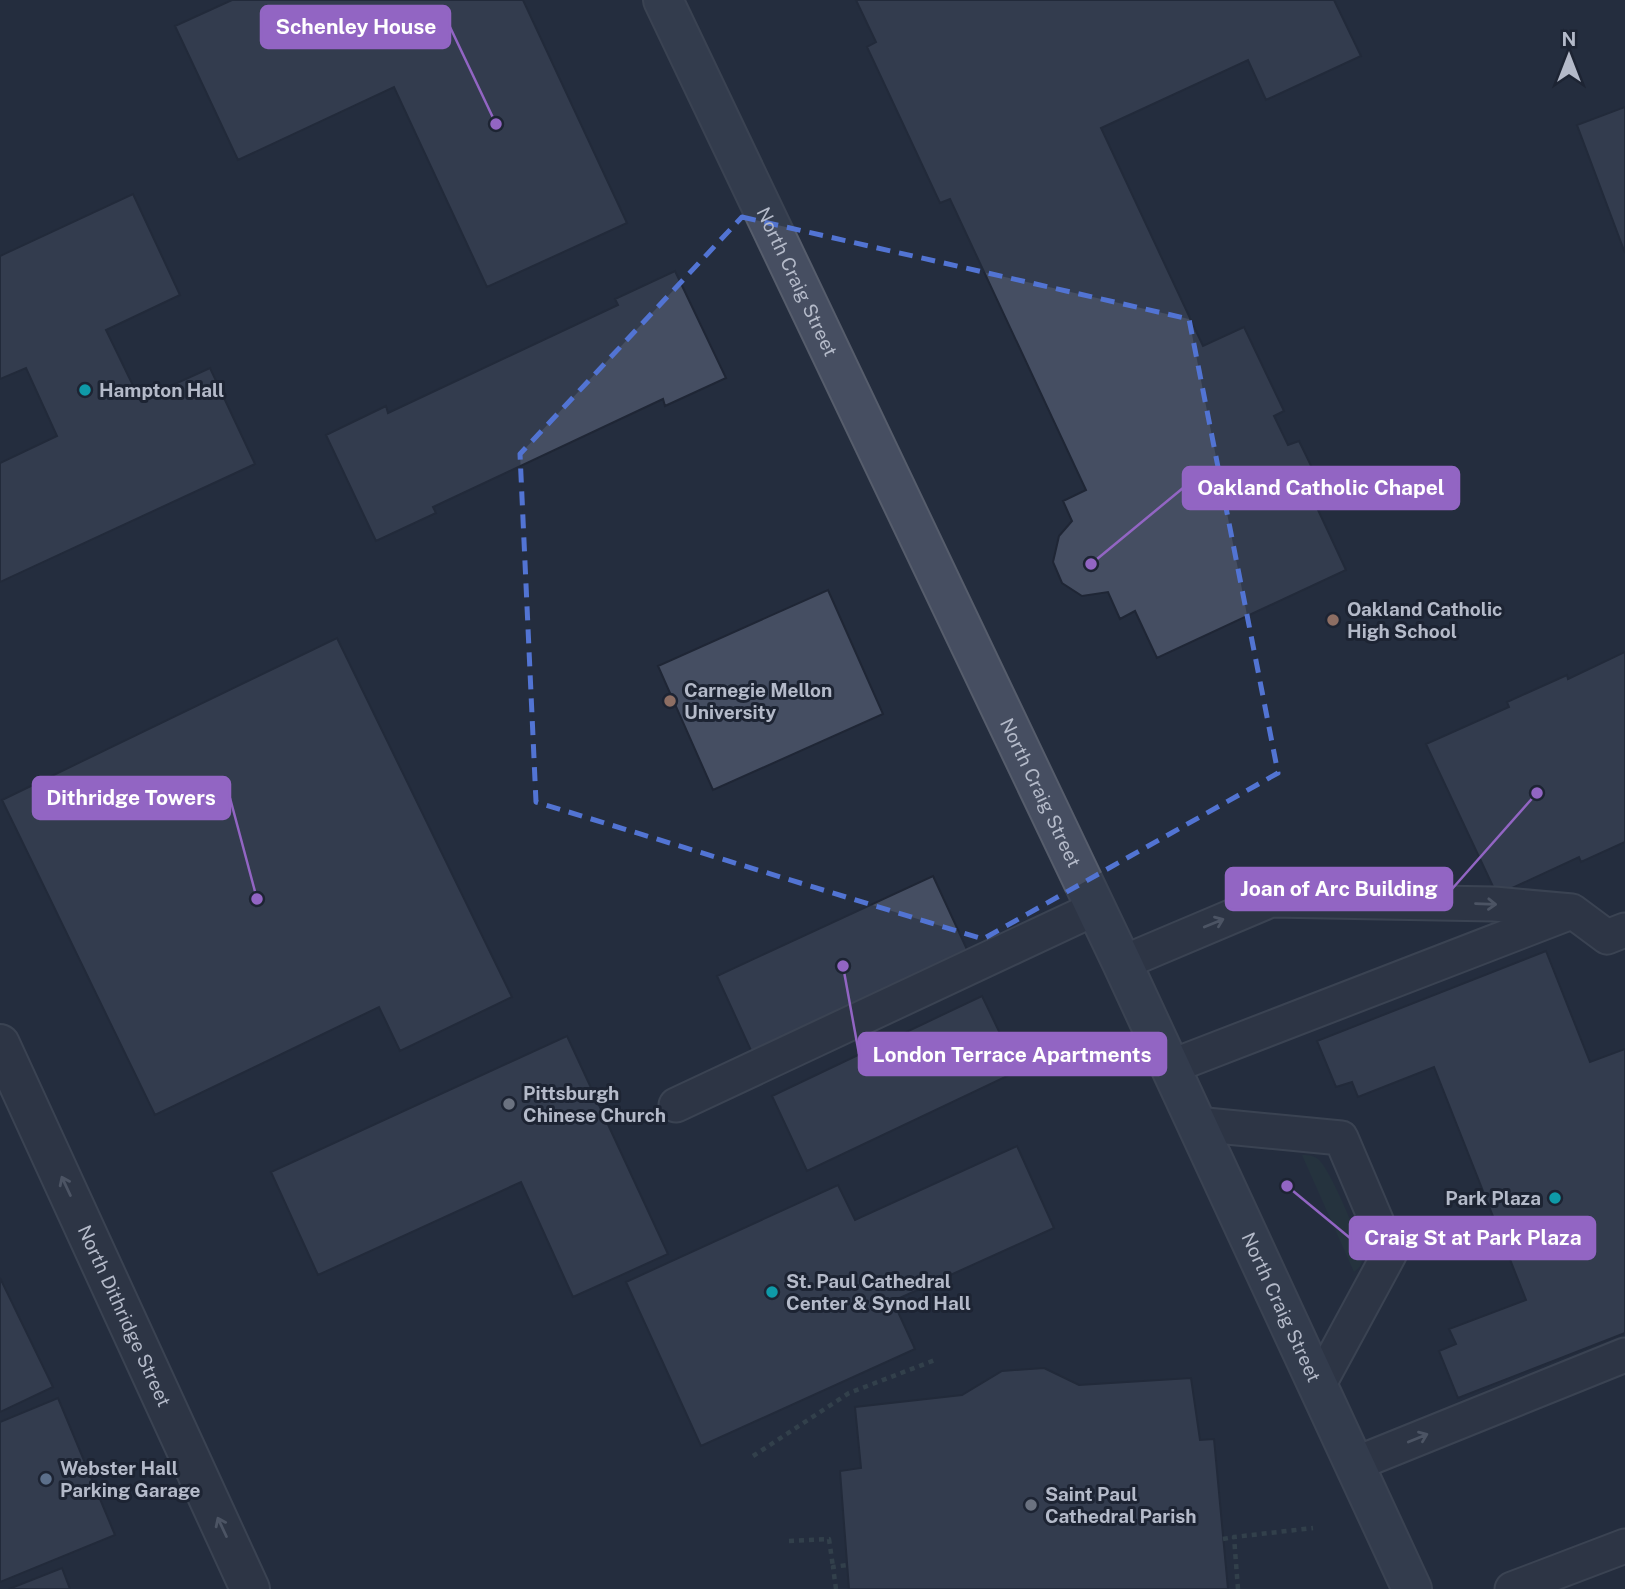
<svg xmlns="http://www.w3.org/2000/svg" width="1625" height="1589" font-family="'Public Sans',sans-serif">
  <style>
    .green { fill: #263a3f }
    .building { fill: #454e62; stroke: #1f2635; stroke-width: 2 }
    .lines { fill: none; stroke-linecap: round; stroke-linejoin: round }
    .service-casing { stroke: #565d6c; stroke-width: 37 }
    .minor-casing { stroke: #565d6c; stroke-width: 42 }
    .secondary-casing { stroke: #565d6c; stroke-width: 42 }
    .path { stroke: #44575c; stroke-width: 4.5; stroke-dasharray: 5 5; stroke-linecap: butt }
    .service { stroke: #383f4e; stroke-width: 33 }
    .minor { stroke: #383f4e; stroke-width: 38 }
    .secondary { stroke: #464e61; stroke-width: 38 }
    .oneway { stroke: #7c8392 }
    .marked { fill: none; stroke: #5274d3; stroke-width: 5; stroke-dasharray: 14 9; stroke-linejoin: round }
    .culture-dot { fill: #0f9aa8; stroke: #1d2433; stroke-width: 2.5 }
    .education-dot { fill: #8d6e63; stroke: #1d2433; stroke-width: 2.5 }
    .worship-dot { fill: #6b7280; stroke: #1d2433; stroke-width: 2.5 }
    .service-dot { fill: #5c6f8a; stroke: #1d2433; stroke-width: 2.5 }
    .labels { text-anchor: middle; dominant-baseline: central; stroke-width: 6; stroke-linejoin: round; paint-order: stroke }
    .street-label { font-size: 19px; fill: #b4bac9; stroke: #1d2433 }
    .poi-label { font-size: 19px; font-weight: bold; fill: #b4bac9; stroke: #1d2433; text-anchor: start }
    .leader { fill: none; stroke: #9265c3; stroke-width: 2.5 }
    .callout-dot { fill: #9265c3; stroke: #1d2433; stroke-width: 2.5 }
    .callout { fill: #9265c3; stroke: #9265c3; stroke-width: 2.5 }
    .callout-label { font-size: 21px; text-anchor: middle; font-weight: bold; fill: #fff }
  </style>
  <rect width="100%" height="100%" fill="#242d3e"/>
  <path class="green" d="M 1302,1155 C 1307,1155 1313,1155 1318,1159 C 1329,1167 1363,1244 1362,1259 C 1362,1265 1359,1268 1354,1272 Z"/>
  <path class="building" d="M 232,0 L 523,0 L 627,223 L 487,287 L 394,87 L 238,160 L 175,26 Z
    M 856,0 L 1334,0 L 1361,56 L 1266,100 L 1248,60 L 1101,128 L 1203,346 L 1244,327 L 1284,411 L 1274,416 L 1288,445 L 1299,441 L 1316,476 L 1305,482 L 1346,570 L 1157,658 L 1135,611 L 1120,619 L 1108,592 L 1082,596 L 1062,583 L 1053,562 L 1059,536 L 1072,521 L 1063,501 L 1086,490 L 950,199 L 940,203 L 867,47 L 876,42 Z
    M 1625,107 L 1625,253 L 1577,125 Z
    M 133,194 L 180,295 L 106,330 L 140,400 L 210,368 L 255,464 L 0,582 L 0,463 L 57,436 L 26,368 L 0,379 L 0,256 Z
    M 675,271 L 726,378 L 665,406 L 663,399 L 433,507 L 436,513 L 376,541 L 326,435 L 386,406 L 388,413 L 618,305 L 615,299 Z
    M 828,590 L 883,714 L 713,790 L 658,666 Z
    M 337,638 L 512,997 L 400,1051 L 379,1007 L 155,1115 L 2,800 Z
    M 1625,652 L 1625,842 L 1581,862 L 1579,857 L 1497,895 L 1426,744 L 1509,707 L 1507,702 L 1567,675 L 1568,679 Z
    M 933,876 L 970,956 L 754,1057 L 717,976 Z
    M 1546,951 L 1590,1062 L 1625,1049 L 1625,1333 L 1458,1398 L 1439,1351 L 1456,1344 L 1449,1329 L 1526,1300 L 1434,1067 L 1358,1097 L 1352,1082 L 1336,1087 L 1317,1041 Z
    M 982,996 L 1018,1071 L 807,1171 L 772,1096 Z
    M 567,1036 L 668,1254 L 573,1297 L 521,1182 L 318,1275 L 271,1172 Z
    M 1017,1146 L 1054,1228 L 893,1301 L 915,1349 L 701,1446 L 626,1282 L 838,1185 L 855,1220 Z
    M 0,1278 L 53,1387 L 0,1412 Z
    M 1044,1368 L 1079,1385 L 1191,1378 L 1200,1440 L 1214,1439 L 1228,1589 L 849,1589 L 840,1471 L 861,1468 L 855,1407 L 962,1395 L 1002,1371 Z
    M 58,1398 L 115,1535 L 0,1582 L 0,1422 Z
    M 62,1568 L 70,1589 L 9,1589 Z"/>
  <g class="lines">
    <defs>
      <path id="service" d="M 1122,963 L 1271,900 L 1494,904 L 1572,911 L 1607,937 L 1625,930
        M 1170,1067 L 1566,914
        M 676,1105 L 1096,908
        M 1196,1124 L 1341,1138 L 1390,1253 L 1318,1386
        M 1355,1464 L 1625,1355
        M 1512,1589 L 1625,1546"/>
      <g id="minor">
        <path id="s1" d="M 0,1044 L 250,1589"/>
      </g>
      <g id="secondary">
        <path id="s2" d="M 663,0 L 1122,963 L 1412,1589"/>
      </g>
    </defs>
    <use href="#service" class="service-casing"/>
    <use href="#minor" class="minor-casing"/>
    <use href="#secondary" class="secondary-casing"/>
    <path class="path" d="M 753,1456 L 849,1393 L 935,1360
      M 1223,1539 L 1234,1537
      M 789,1541 L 829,1539 L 833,1567
      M 836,1589 L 833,1567 L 847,1565
      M 1238,1589 L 1234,1537 L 1313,1528"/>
    <use href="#service" class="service"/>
    <use href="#minor" class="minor"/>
    <use href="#secondary" class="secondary"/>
  </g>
  <defs><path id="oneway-shaft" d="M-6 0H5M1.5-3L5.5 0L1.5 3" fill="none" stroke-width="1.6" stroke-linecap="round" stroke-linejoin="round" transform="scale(1.75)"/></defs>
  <g class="oneway">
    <use href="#oneway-shaft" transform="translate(1486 904) rotate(2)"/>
    <use href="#oneway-shaft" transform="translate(1214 923) rotate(-22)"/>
    <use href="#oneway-shaft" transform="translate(66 1186) rotate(-115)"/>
    <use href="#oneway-shaft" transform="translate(1418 1438) rotate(-22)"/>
    <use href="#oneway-shaft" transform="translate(222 1527) rotate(-115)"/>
  </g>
  <path d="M0 0H1625V1589H0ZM 742,217 L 1189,319 L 1278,773 L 983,939 L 536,802 L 520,454 Z" fill="#242d3e" fill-opacity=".55" fill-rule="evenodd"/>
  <path class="marked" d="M 742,217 L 1189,319 L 1278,773 L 983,939 L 536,802 L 520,454 Z"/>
  <g class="culture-dot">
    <circle cx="85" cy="390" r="7"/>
    <circle cx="1555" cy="1198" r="7"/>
    <circle cx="772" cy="1292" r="7"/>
  </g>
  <g class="education-dot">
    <circle cx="1333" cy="620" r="7"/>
    <circle cx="670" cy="701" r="7"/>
  </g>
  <g class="worship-dot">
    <circle cx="509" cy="1104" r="7"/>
    <circle cx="1031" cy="1505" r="7"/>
  </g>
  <circle class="service-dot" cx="46" cy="1479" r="7"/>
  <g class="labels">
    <g class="street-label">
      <text stroke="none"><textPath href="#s2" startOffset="312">North Craig Street</textPath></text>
      <text stroke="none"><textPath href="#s2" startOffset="878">North Craig Street</textPath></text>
      <text stroke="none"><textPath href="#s2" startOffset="1446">North Craig Street</textPath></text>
      <text stroke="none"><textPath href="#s1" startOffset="299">North Dithridge Street</textPath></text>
    </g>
    <g class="poi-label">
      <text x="99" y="390">Hampton Hall</text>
      <text x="1347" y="609">Oakland Catholic<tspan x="1347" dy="22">High School</tspan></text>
      <text x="684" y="690">Carnegie Mellon<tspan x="684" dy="22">University</tspan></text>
      <text x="523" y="1093">Pittsburgh<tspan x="523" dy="22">Chinese Church</tspan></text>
      <text x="1541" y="1198" text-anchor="end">Park Plaza</text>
      <text x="786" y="1281">St. Paul Cathedral<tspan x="786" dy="22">Center &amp; Synod Hall</tspan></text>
      <text x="60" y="1468">Webster Hall<tspan x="60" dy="22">Parking Garage</tspan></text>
      <text x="1045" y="1494">Saint Paul<tspan x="1045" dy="22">Cathedral Parish</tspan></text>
    </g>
  </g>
  <path class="leader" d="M496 124L450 27M1091 564L1183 488M257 899L230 798M1537 793L1452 889M843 966L859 1054M1287 1186L1350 1238"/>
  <g class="callout-dot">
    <circle cx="496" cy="124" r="7"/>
    <circle cx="1091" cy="564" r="7"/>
    <circle cx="257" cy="899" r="7"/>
    <circle cx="1537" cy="793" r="7"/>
    <circle cx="843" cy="966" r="7"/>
    <circle cx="1287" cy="1186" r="7"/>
  </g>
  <g class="callout">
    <rect x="261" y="6" width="189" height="42" rx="7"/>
    <rect x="1183" y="467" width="276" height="42" rx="7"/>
    <rect x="33" y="777" width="197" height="42" rx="7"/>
    <rect x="1226" y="868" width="226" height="42" rx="7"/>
    <rect x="859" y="1033" width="307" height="42" rx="7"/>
    <rect x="1350" y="1217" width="245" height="42" rx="7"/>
  </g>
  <g class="callout-label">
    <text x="356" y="34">Schenley House</text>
    <text x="1321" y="495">Oakland Catholic Chapel</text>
    <text x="131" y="805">Dithridge Towers</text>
    <text x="1339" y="896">Joan of Arc Building</text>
    <text x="1012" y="1062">London Terrace Apartments</text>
    <text x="1473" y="1245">Craig St at Park Plaza</text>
  </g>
  <g transform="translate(1569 56)" stroke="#1d2433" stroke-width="5" paint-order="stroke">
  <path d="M0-5L12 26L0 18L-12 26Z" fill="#b4bac9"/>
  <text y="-10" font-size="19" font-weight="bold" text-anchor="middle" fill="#b4bac9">N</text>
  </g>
</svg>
